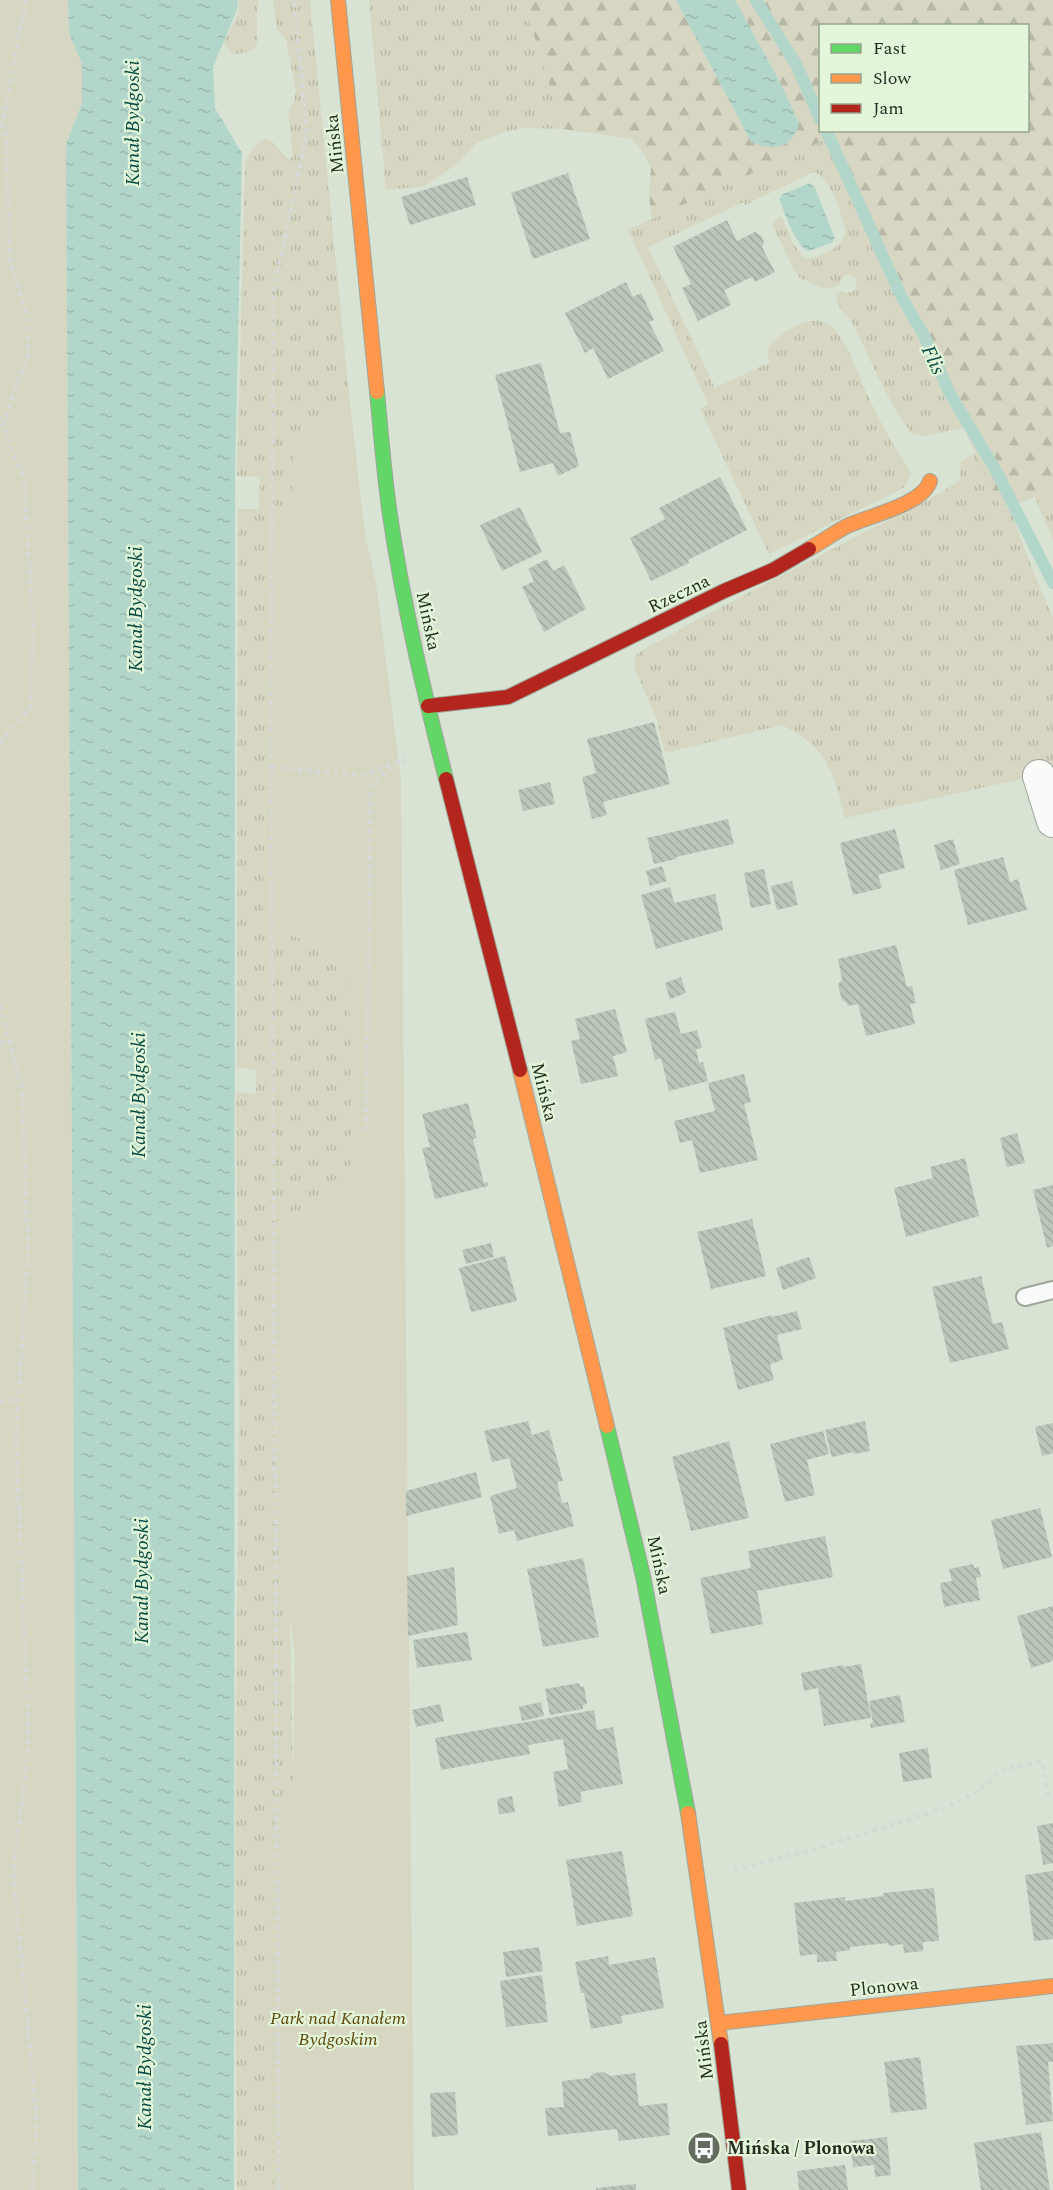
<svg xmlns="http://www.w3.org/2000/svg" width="1053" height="2190" font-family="Spectral,serif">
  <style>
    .grass { fill: url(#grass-tufts) }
    .forest { fill: url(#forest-firs); fill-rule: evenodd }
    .park { fill: #d7d6c2 }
    .water { fill: url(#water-ripples) }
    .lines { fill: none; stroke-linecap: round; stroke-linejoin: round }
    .stream { stroke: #b3d6cb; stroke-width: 12 }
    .building { fill: url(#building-back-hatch) }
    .lane-casing { stroke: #9ea69a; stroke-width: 20 }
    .street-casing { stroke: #9ea69a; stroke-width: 34 }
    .fast-casing { stroke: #9ea69a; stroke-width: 16 }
    .slow-casing { stroke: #9ea69a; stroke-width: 16 }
    .jam-casing { stroke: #9ea69a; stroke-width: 16 }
    .path { stroke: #d6dad6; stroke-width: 4; stroke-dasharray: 4.5 4.5; stroke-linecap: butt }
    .lane { stroke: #f9fbf8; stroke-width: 16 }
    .street { stroke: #f9fbf8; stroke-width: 32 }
    .fast { stroke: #63d668; stroke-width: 14 }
    .slow { stroke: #ff974d; stroke-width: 14 }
    .jam { stroke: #b3261e; stroke-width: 14 }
    .labels { text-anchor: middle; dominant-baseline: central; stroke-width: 4.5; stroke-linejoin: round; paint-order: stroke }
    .street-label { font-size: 18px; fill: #252c22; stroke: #e3f6da }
    .park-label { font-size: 18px; font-style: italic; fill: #5d490b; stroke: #e3f6da }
    .poi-label { font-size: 18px; font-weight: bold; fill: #252c22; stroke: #e3f6da; text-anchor: start }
    .water-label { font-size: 20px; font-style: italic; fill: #064a42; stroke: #e3f6da }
  </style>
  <defs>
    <pattern id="grass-tufts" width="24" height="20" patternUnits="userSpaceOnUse" patternTransform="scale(1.5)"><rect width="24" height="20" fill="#d7d6c2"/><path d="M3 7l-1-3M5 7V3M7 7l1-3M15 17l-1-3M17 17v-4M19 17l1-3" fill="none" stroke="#b8b8a6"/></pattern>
    <pattern id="forest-firs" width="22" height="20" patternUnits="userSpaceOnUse" patternTransform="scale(1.5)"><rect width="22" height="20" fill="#d7d6c2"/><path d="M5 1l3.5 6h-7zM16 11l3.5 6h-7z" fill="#b8b8a6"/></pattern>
    <pattern id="water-ripples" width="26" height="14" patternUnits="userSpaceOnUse" patternTransform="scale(1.5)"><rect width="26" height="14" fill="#b3d6cb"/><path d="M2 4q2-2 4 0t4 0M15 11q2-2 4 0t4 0" fill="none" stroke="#9ab8ae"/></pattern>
    <pattern id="building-back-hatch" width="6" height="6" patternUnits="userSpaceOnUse" patternTransform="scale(1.5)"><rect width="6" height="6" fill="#bbc6bb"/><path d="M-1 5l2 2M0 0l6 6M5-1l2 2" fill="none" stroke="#a1aaa0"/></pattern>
  </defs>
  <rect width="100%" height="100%" fill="#d8e3d3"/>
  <path class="grass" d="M 239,0 L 259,0 C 255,16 259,30 256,47 L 249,51 L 233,55 L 224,43 L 239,12 Z
    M 273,0 L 310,0 L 348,385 L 337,403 L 302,426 L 296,440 L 294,484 L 287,501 L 277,514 L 269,533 L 263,920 L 268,928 L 305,940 L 339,969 L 349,991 L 352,1100 L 350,1167 L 297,1213 L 277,1221 L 279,1601 L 290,1621 L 293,1780 L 275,1821 L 271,1845 L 264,2028 L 273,2146 L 274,2190 L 237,2190 L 235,1868 L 239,1407 L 236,1092 L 256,1094 L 256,1070 L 237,1067 L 238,509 L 259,509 L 260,477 L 237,476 L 245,165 C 248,154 255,144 265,139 L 270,140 L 288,159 L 293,157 L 288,112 L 294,103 L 296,91 L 286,40 L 277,29 Z
    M 369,0 L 523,0 L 563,129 L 524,128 L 508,131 L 478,142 L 457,164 L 425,186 L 386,190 Z
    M 824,139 L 854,200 L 874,252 L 915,334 L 937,386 L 964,428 L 924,436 L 911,433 C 887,401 872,362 854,326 C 848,314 835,308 836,295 L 841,291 L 846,293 L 853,292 L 857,286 L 855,278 L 847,274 L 844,275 L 838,286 L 825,289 L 800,278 L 794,270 L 773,227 L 773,223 L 780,216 L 783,219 L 794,245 L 805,259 C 821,257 843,248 846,231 C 840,213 833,179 814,172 L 807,175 L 745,205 L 744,202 L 648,247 L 715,388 L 769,363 L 767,350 C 780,331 813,308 834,329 C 849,345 858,376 868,396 C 880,422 895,448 911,473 L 905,487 L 769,554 L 700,409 L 708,404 L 628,230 Z
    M 977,452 L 1001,509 L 1009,507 L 1033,571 L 1053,618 L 1053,772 L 845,818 C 832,770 829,749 782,725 L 665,753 L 657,721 L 635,669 L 635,656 C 651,643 669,638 685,626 L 944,491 L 960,480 L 961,461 Z
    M 1053,491 L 1053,540 L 1035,497 Z"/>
  <path class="forest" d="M 523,0 L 676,0 L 751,142 L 799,124 L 782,86 L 735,0 L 1053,0 L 1053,491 L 1001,509 L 964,428 L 937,386 L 915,334 L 874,252 L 854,200 L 824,140 L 652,219 L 649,197 L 651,167 L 641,149 L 632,139 L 563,129 ZM 820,26 L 1028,26 L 1028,130 L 820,130 Z"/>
  <path class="park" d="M 0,0 L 68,0 L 69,34 L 82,64 L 82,103 L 66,144 L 78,2190 L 0,2190 Z
    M 348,385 L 365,535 L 376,583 L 401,781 L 414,2190 L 274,2190 L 273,2146 L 264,2028 L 271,1845 L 275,1821 L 293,1780 L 295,1653 L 290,1621 L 279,1601 L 269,1235 L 277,1221 L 297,1213 L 350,1167 L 352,1100 L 349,991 L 339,969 L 305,940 L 268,928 L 263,920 L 269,533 L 277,514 L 287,501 L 294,484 L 296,440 L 302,426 L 337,403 Z"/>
  <path class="water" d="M 68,0 L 238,0 L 237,10 L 213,67 L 215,108 L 242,153 L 235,477 L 234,2190 L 78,2190 L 66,144 L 82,103 L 82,64 L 69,34 Z
    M 676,0 L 735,0 L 782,86 L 799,124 C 791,150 773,151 751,142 Z
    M 810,183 L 815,188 L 835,239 L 831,243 L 808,251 C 796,246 784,212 779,199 L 783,194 Z"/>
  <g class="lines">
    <path class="stream" d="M 756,0 L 797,66 L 820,119
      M 826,130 L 901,296 L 926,339 L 949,392 L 995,469 L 1053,583"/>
  </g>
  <path class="building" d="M 568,173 L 590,239 L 533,259 L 511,193 Z
    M 467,177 L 476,205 L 410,225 L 401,197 Z
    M 727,220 L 737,241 L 755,232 L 761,236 L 764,242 L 762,247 L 775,272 L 755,282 L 752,277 L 724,290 L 731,305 L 698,321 L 682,288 L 691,284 L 673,247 Z
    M 626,282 L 633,297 L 641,293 L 654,320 L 649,322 L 664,351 L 608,379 L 593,348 L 585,353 L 565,313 Z
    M 541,363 L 560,433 L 570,432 L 579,466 L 558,476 L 553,463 L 520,472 L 495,375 Z
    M 720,477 L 747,530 L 688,560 L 689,563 L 651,581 L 630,538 L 665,519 L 659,508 Z
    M 520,507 L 542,552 L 502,571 L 480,525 Z
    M 547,559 L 553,571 L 564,565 L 586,609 L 544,632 L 522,587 L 534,581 L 528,569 Z
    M 654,722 L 670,784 L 603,802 L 607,815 L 592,819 L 582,777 L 596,773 L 587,739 Z
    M 550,782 L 555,804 L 523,811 L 518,790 Z
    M 728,819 L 734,844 L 676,857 L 676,859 L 654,864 L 647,838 Z
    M 895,829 L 905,868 L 878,875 L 882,888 L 853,895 L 840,843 Z
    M 953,839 L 960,864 L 941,870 L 934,845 Z
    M 1003,857 L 1010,882 L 1018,879 L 1027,910 L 968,925 L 954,870 Z
    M 662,866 L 667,881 L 650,886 L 646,871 Z
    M 764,869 L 771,904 L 751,908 L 744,873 Z
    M 792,881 L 798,905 L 777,910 L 771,886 Z
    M 670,887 L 674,903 L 715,894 L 723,930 L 656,949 L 641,895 Z
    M 896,945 L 907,987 L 912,986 L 916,1003 L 910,1004 L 915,1024 L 866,1036 L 858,1004 L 848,1006 L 847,1003 L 842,1000 L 838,985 L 842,979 L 838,959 Z
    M 681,977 L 686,993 L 670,999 L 665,983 Z
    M 615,1009 L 627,1052 L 613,1056 L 618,1076 L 581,1084 L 571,1041 L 580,1039 L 575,1019 Z
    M 675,1012 L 681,1034 L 697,1030 L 702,1048 L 696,1049 L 699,1063 L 703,1062 L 708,1081 L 669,1091 L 661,1058 L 655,1060 L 645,1019 Z
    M 744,1074 L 751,1102 L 744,1104 L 758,1160 L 700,1173 L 692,1140 L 680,1143 L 674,1121 L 715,1111 L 708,1083 Z
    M 468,1103 L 477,1138 L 473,1139 L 484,1183 L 488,1182 L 488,1186 L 435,1199 L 422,1148 L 430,1147 L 422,1114 Z
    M 1017,1133 L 1025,1163 L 1007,1167 L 1000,1138 Z
    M 965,1158 L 979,1216 L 906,1237 L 894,1188 L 933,1178 L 930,1167 Z
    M 1053,1185 L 1053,1246 L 1047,1248 L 1033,1190 Z
    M 752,1219 L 766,1276 L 711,1289 L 697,1232 Z
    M 491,1243 L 494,1257 L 466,1264 L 462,1250 Z
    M 505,1256 L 517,1301 L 471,1312 L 459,1268 Z
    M 809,1257 L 816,1278 L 783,1290 L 776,1268 Z
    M 981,1276 L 993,1324 L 1002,1322 L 1009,1349 L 950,1363 L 932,1287 Z
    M 797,1311 L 802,1329 L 777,1335 L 783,1360 L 770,1364 L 774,1380 L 738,1390 L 723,1328 L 772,1315 L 772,1317 Z
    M 528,1421 L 532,1435 L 549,1430 L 563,1481 L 557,1482 L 562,1503 L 568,1502 L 574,1526 L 517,1541 L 514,1530 L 499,1534 L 490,1496 L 517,1488 L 509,1458 L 492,1462 L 484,1431 Z
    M 865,1421 L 870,1451 L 854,1454 L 853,1452 L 833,1457 L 831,1455 L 825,1430 Z
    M 1053,1423 L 1053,1453 L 1042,1456 L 1035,1427 Z
    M 823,1431 L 829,1454 L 807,1460 L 815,1495 L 785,1502 L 770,1444 Z
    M 729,1441 L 749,1518 L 691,1531 L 672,1457 Z
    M 476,1472 L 482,1497 L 406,1516 L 406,1491 Z
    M 1040,1508 L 1052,1557 L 1003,1569 L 991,1520 Z
    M 825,1536 L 833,1577 L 757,1591 L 763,1624 L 711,1634 L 700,1578 L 751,1568 L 748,1551 Z
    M 583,1558 L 599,1637 L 543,1647 L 527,1569 Z
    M 973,1564 L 974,1568 L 979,1567 L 981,1577 L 976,1578 L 980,1600 L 944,1607 L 940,1583 L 952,1581 L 949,1569 Z
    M 454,1567 L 458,1625 L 408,1636 L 407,1576 Z
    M 1053,1606 L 1053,1661 L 1031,1668 L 1017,1616 Z
    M 467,1632 L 472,1660 L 417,1668 L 413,1640 Z
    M 861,1664 L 871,1718 L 824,1726 L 818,1688 L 804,1691 L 801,1673 L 843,1665 L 843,1667 Z
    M 579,1683 L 580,1687 L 584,1686 L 587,1704 L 583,1705 L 583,1709 L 550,1715 L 545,1689 Z
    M 900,1695 L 905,1722 L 871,1728 L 870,1723 L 873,1723 L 869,1701 Z
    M 541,1702 L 544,1716 L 522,1721 L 519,1707 Z
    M 440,1704 L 444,1721 L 416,1727 L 412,1710 Z
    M 594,1710 L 597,1730 L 613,1727 L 623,1784 L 580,1792 L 582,1802 L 559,1807 L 553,1772 L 568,1769 L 563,1739 L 528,1745 L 530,1754 L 441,1770 L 435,1738 Z
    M 928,1748 L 932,1778 L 903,1782 L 899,1753 Z
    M 512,1796 L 515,1812 L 499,1814 L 497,1799 Z
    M 1053,1823 L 1053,1863 L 1043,1865 L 1037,1826 Z
    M 622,1851 L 633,1916 L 577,1926 L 566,1860 Z
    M 1053,1871 L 1053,1939 L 1034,1941 L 1025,1875 Z
    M 934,1888 L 939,1941 L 923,1942 L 923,1951 L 904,1953 L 903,1944 L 889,1946 L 888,1943 L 850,1947 L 850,1950 L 836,1952 L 837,1961 L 817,1962 L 817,1954 L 800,1956 L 794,1903 L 845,1897 L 845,1901 L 883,1896 L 883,1893 Z
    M 539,1947 L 543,1971 L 506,1977 L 503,1952 Z
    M 608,1956 L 609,1965 L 655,1957 L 664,2008 L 621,2016 L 623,2023 L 591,2029 L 584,1993 L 581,1993 L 575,1962 Z
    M 542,1975 L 548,2022 L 506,2027 L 500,1981 Z
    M 1053,2043 L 1053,2062 L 1048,2062 L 1053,2121 L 1026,2125 L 1016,2046 Z
    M 920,2057 L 927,2109 L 891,2113 L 884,2062 Z
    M 604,2072 L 610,2076 L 635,2073 L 639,2106 L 667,2103 L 670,2135 L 619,2141 L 617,2129 L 548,2136 L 545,2108 L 564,2107 L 562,2081 L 589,2078 L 594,2073 Z
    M 455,2092 L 458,2135 L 432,2137 L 430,2093 Z
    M 1041,2132 L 1050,2190 L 981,2190 L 974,2143 Z
    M 887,2137 L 891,2175 L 875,2177 L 874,2165 L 853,2167 L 850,2141 Z
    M 845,2165 L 848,2190 L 799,2190 L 797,2171 Z
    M 636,2184 L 636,2190 L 596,2190 L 596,2188 Z"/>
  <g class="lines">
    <defs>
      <path id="lane" d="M 1025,1297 L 1053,1290"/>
      <path id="street" d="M 1039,776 L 1053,821"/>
      <path id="fast" d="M 377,392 C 381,433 384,474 390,515 C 403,604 424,692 446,779
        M 607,1426 L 643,1576 L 688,1813"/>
      <path id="slow" d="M 338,0 L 377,392
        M 809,549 C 821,542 833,534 845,527 C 867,516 923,505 930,481
        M 520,1070 L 607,1426
        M 688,1813 L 721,2044
        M 719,2023 L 1053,1986"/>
      <path id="jam" d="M 428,706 L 508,697 L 724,591 L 773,570 L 809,549
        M 446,779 L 520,1070
        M 721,2044 L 739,2190"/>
    </defs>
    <use href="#lane" class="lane-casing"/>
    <use href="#street" class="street-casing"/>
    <use href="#fast" class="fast-casing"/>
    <use href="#slow" class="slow-casing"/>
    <use href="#jam" class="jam-casing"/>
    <path class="path" d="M 0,743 L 31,706 L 33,627 L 24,479 L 3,425 L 28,355 L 29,321 L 10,261 L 6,136 L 2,124 L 26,0
      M 271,767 L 361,775 L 393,763 L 406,761
      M 0,1005 L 22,1089 L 28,1251 L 16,1437 L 29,1745 L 13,1871 L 37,2123 L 32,2190
      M 0,1044 L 8,1041
      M 366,1130 L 371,785 L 404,756
      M 0,1401 L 18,1400
      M 734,1870 L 814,1849 L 941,1809 L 974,1794 L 1004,1769 L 1042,1762 L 1048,1794 L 1053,1793
      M 279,2190 L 271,767 L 273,294 L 307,132 L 294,0"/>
    <use href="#lane" class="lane"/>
    <use href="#street" class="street"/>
    <use href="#fast" class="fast"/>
    <use href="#slow" class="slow"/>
    <use href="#jam" class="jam"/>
  </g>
  <defs>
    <symbol id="bus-disc" viewBox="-11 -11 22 22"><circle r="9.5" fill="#646c60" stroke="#e3f6da"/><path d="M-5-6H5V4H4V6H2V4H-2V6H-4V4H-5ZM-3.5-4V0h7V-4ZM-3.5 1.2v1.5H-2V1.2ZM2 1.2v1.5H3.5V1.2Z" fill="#fff"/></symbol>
  </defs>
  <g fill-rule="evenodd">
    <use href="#bus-disc" x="685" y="2129" width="38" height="38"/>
  </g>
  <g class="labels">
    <g class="street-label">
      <text transform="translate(335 144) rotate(-96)">Mińska</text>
      <text transform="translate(679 594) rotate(-26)">Rzeczna</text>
      <text transform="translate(428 621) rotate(78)">Mińska</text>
      <text transform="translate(544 1092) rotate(76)">Mińska</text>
      <text transform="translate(659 1565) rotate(78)">Mińska</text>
      <text transform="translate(884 1987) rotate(-6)">Plonowa</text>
      <text transform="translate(704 2050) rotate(-97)">Mińska</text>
    </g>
    <g class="park-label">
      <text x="338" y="2018">Park nad Kanałem<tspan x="338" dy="21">Bydgoskim</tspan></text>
    </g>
    <g class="poi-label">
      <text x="727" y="2148">Mińska / Plonowa</text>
    </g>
    <g class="water-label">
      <text transform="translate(133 123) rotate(-90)">Kanał Bydgoski</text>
      <text transform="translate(933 360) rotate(65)">Flis</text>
      <text transform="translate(136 609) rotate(-90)">Kanał Bydgoski</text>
      <text transform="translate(139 1095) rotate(-90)">Kanał Bydgoski</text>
      <text transform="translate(142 1581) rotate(-90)">Kanał Bydgoski</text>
      <text transform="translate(145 2067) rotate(-90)">Kanał Bydgoski</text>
    </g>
  </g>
  <rect x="819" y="24" width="210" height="108" fill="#e3f6da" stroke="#97a590" stroke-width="1.5"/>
  <rect x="831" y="44" width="30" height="9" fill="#63d668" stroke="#97a590" stroke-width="1.5"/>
  <text x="873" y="54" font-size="18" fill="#252c22">Fast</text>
  <rect x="831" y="74" width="30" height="9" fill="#ff974d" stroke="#97a590" stroke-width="1.5"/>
  <text x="873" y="84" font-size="18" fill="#252c22">Slow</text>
  <rect x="831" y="104" width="30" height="9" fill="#b3261e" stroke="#97a590" stroke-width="1.5"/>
  <text x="873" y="114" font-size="18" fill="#252c22">Jam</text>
</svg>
